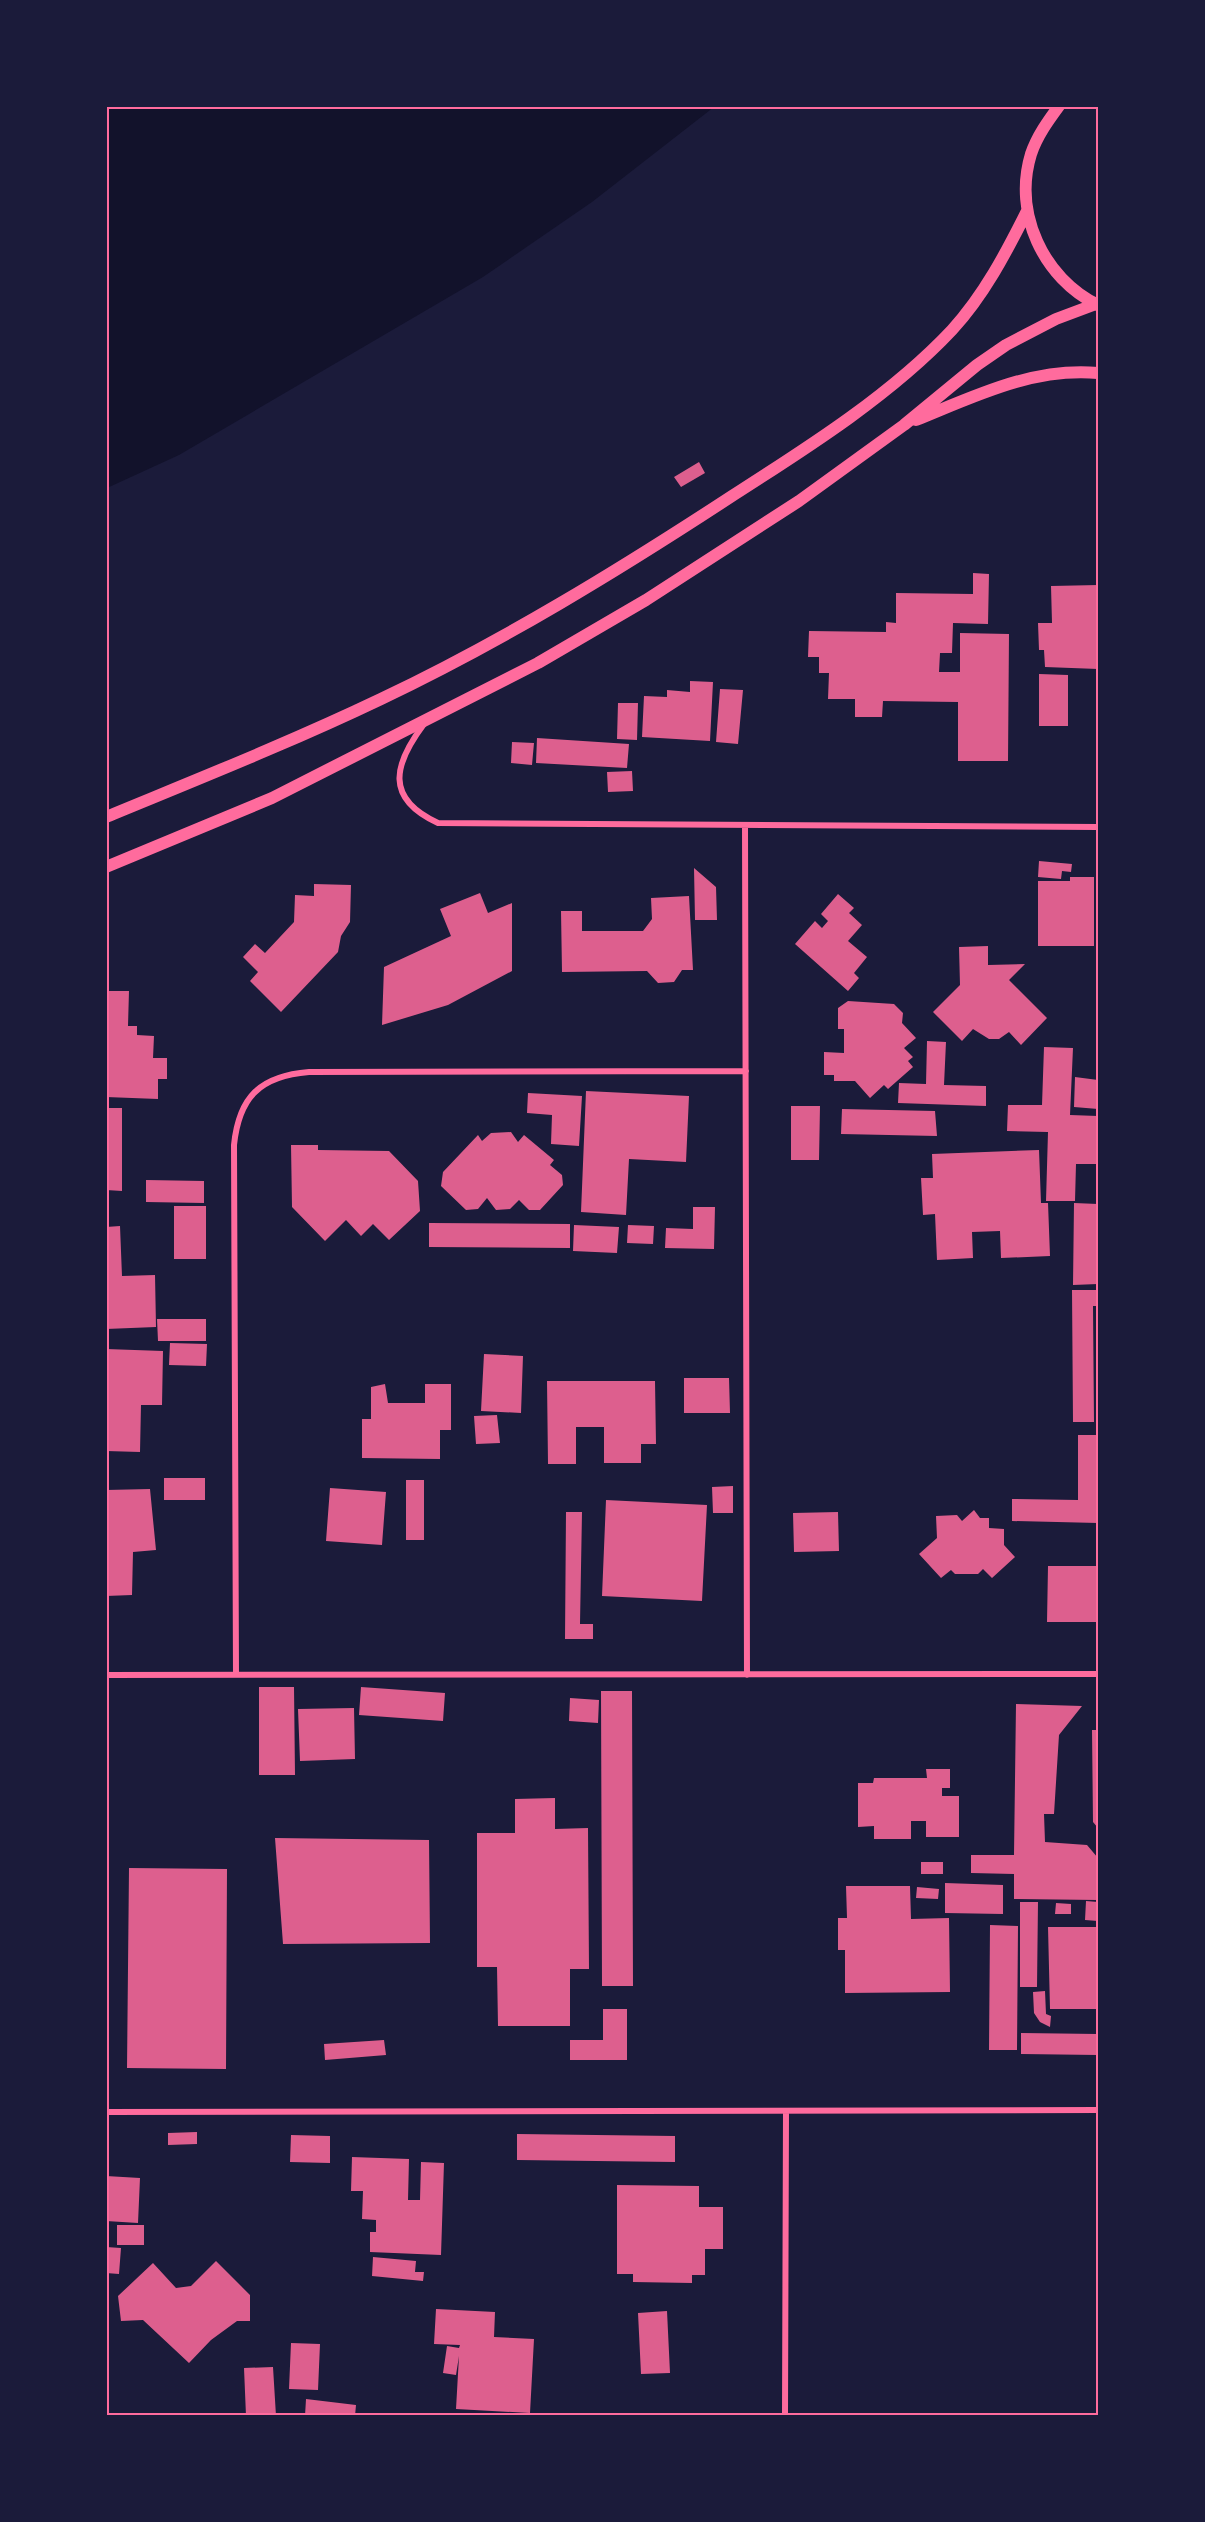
<svg xmlns="http://www.w3.org/2000/svg" width="1205" height="2522" font-family="Overpass,sans-serif">
  <style>
    .water { fill: #12122b }
    .building { fill: #dd5f8e }
    .lines { fill: none; stroke-linecap: round; stroke-linejoin: round }
    .minor { stroke: #ff6b9d; stroke-width: 6 }
    .secondary { stroke: #ff6b9d; stroke-width: 12 }
    .neatline { fill: none; stroke: #ff6b9d; stroke-width: 2 }
  </style>
  <rect width="100%" height="100%" fill="#1b1b3a"/>
  <path class="water" d="M 106,107 L 107,106 L 714,107 L 592,202 L 483,277 L 179,455 L 107,488 Z"/>
  <path class="building" d="M 699,462 L 705,473 L 681,487 L 674,477 Z
    M 973,573 L 989,574 L 988,624 L 953,623 L 952,653 L 940,653 L 939,672 L 960,672 L 960,633 L 1009,634 L 1008,761 L 958,761 L 958,702 L 883,701 L 882,717 L 855,717 L 855,699 L 828,699 L 829,673 L 819,673 L 819,657 L 808,657 L 809,631 L 886,632 L 886,622 L 896,623 L 896,593 L 973,594 Z
    M 1098,585 L 1098,669 L 1045,667 L 1044,650 L 1039,650 L 1038,623 L 1052,623 L 1051,586 Z
    M 1039,674 L 1068,675 L 1068,726 L 1039,726 Z
    M 690,681 L 713,682 L 710,741 L 642,737 L 644,696 L 667,697 L 667,690 L 690,692 Z
    M 720,689 L 743,690 L 738,744 L 716,742 Z
    M 618,703 L 638,703 L 637,740 L 617,739 Z
    M 537,738 L 629,744 L 627,768 L 536,763 Z
    M 512,742 L 534,743 L 532,765 L 511,763 Z
    M 632,771 L 633,791 L 608,792 L 607,772 Z
    M 1039,861 L 1072,864 L 1071,872 L 1062,871 L 1061,879 L 1038,877 Z
    M 694,868 L 716,887 L 717,920 L 695,920 Z
    M 1070,877 L 1094,877 L 1094,946 L 1038,946 L 1038,881 L 1070,881 Z
    M 314,884 L 351,885 L 350,922 L 341,936 L 338,952 L 281,1012 L 250,981 L 258,972 L 243,957 L 255,944 L 265,953 L 294,922 L 295,895 L 314,896 Z
    M 480,893 L 488,913 L 512,903 L 512,971 L 448,1005 L 382,1025 L 384,967 L 451,936 L 440,909 Z
    M 838,894 L 854,908 L 849,913 L 862,925 L 848,941 L 867,957 L 854,973 L 859,978 L 848,991 L 795,944 L 815,921 L 822,928 L 828,921 L 821,914 Z
    M 689,896 L 693,970 L 682,970 L 674,982 L 658,983 L 647,971 L 562,972 L 561,911 L 582,911 L 582,931 L 643,931 L 652,919 L 651,898 Z
    M 988,946 L 988,965 L 1025,964 L 1009,980 L 1047,1018 L 1021,1045 L 1009,1032 L 999,1039 L 989,1039 L 973,1029 L 962,1041 L 933,1012 L 960,985 L 959,947 Z
    M 106,991 L 129,991 L 128,1026 L 137,1026 L 137,1035 L 154,1036 L 153,1058 L 167,1058 L 167,1079 L 158,1079 L 158,1099 L 106,1097 Z
    M 848,1001 L 894,1004 L 903,1013 L 902,1023 L 916,1038 L 904,1048 L 913,1057 L 908,1061 L 913,1067 L 888,1089 L 884,1085 L 870,1098 L 855,1081 L 834,1081 L 834,1075 L 824,1075 L 824,1052 L 844,1053 L 844,1029 L 838,1029 L 838,1008 Z
    M 927,1041 L 946,1042 L 944,1085 L 986,1086 L 986,1106 L 898,1103 L 899,1083 L 926,1084 Z
    M 1044,1047 L 1073,1048 L 1070,1115 L 1098,1116 L 1098,1164 L 1076,1164 L 1075,1201 L 1046,1201 L 1048,1132 L 1007,1131 L 1008,1105 L 1042,1105 Z
    M 1075,1077 L 1098,1080 L 1098,1109 L 1074,1107 Z
    M 586,1091 L 689,1096 L 686,1162 L 629,1159 L 626,1215 L 581,1212 Z
    M 528,1093 L 582,1096 L 579,1146 L 551,1144 L 552,1115 L 527,1113 Z
    M 791,1106 L 820,1106 L 819,1160 L 791,1160 Z
    M 106,1108 L 122,1108 L 122,1191 L 106,1190 Z
    M 842,1109 L 935,1111 L 937,1136 L 841,1134 Z
    M 511,1132 L 518,1142 L 524,1135 L 554,1160 L 550,1165 L 562,1175 L 563,1185 L 540,1210 L 529,1210 L 519,1200 L 510,1209 L 496,1210 L 487,1198 L 478,1209 L 466,1210 L 441,1186 L 443,1172 L 478,1135 L 482,1141 L 491,1133 Z
    M 291,1145 L 318,1145 L 318,1150 L 389,1151 L 418,1181 L 420,1211 L 389,1240 L 373,1224 L 361,1236 L 346,1220 L 325,1241 L 292,1207 Z
    M 1039,1150 L 1041,1203 L 1048,1203 L 1050,1256 L 1001,1258 L 1000,1231 L 972,1232 L 973,1258 L 937,1260 L 935,1214 L 923,1215 L 921,1178 L 933,1178 L 932,1154 Z
    M 146,1180 L 204,1181 L 204,1203 L 146,1202 Z
    M 1074,1203 L 1098,1204 L 1098,1284 L 1073,1285 Z
    M 174,1206 L 206,1206 L 206,1259 L 174,1259 Z
    M 693,1207 L 715,1207 L 714,1249 L 665,1248 L 666,1228 L 693,1229 Z
    M 429,1223 L 570,1224 L 570,1248 L 429,1247 Z
    M 574,1225 L 619,1227 L 617,1253 L 573,1251 Z
    M 628,1225 L 654,1226 L 653,1244 L 627,1243 Z
    M 120,1226 L 122,1276 L 155,1275 L 156,1327 L 106,1329 L 106,1227 Z
    M 1072,1290 L 1098,1290 L 1098,1306 L 1093,1306 L 1094,1422 L 1073,1422 Z
    M 157,1319 L 206,1319 L 206,1341 L 158,1341 Z
    M 170,1343 L 207,1344 L 206,1366 L 169,1365 Z
    M 106,1349 L 163,1351 L 162,1405 L 141,1405 L 140,1452 L 106,1451 Z
    M 484,1354 L 523,1356 L 521,1413 L 481,1411 Z
    M 684,1378 L 729,1378 L 730,1413 L 684,1413 Z
    M 547,1381 L 655,1381 L 656,1444 L 641,1444 L 641,1463 L 604,1463 L 604,1427 L 576,1427 L 576,1464 L 548,1464 Z
    M 385,1384 L 388,1403 L 425,1403 L 425,1384 L 451,1384 L 451,1430 L 440,1430 L 440,1459 L 362,1458 L 362,1419 L 371,1419 L 371,1387 Z
    M 497,1415 L 500,1443 L 476,1444 L 474,1416 Z
    M 1078,1435 L 1098,1435 L 1098,1523 L 1012,1521 L 1012,1499 L 1078,1500 Z
    M 164,1478 L 205,1478 L 205,1500 L 164,1500 Z
    M 406,1480 L 424,1480 L 424,1540 L 406,1540 Z
    M 733,1486 L 733,1513 L 713,1513 L 712,1487 Z
    M 330,1488 L 386,1492 L 382,1545 L 326,1541 Z
    M 150,1489 L 156,1550 L 133,1552 L 132,1595 L 106,1596 L 106,1490 Z
    M 606,1500 L 707,1505 L 702,1601 L 602,1596 Z
    M 974,1510 L 980,1518 L 989,1518 L 989,1528 L 1004,1529 L 1004,1545 L 1015,1557 L 992,1578 L 983,1569 L 978,1574 L 955,1574 L 951,1570 L 941,1578 L 919,1554 L 937,1538 L 936,1516 L 957,1515 L 962,1521 Z
    M 566,1512 L 582,1512 L 580,1624 L 593,1624 L 593,1639 L 565,1639 Z
    M 838,1512 L 839,1551 L 794,1552 L 793,1513 Z
    M 1048,1566 L 1096,1566 L 1096,1622 L 1047,1622 Z
    M 259,1687 L 294,1687 L 295,1775 L 259,1775 Z
    M 361,1687 L 445,1693 L 443,1721 L 359,1715 Z
    M 601,1691 L 632,1691 L 633,1986 L 602,1986 Z
    M 570,1698 L 599,1700 L 598,1723 L 569,1721 Z
    M 1016,1704 L 1082,1706 L 1059,1735 L 1054,1814 L 1044,1814 L 1045,1842 L 1087,1845 L 1098,1858 L 1098,1900 L 1014,1899 L 1014,1874 L 971,1873 L 971,1855 L 1014,1855 Z
    M 354,1708 L 355,1759 L 300,1761 L 298,1709 Z
    M 1092,1730 L 1098,1730 L 1098,1828 L 1093,1822 Z
    M 926,1769 L 950,1769 L 950,1788 L 942,1788 L 942,1796 L 959,1796 L 959,1837 L 926,1837 L 926,1821 L 911,1821 L 911,1839 L 874,1839 L 874,1826 L 858,1827 L 858,1783 L 873,1783 L 874,1778 L 927,1778 Z
    M 555,1798 L 555,1829 L 588,1828 L 589,1969 L 570,1969 L 570,2026 L 498,2026 L 497,1967 L 477,1967 L 477,1833 L 515,1833 L 515,1799 Z
    M 275,1838 L 429,1840 L 430,1943 L 283,1944 Z
    M 921,1862 L 943,1862 L 943,1874 L 921,1874 Z
    M 129,1868 L 227,1869 L 226,2069 L 127,2068 Z
    M 945,1883 L 1003,1885 L 1003,1914 L 945,1913 Z
    M 846,1886 L 910,1886 L 911,1919 L 949,1918 L 950,1992 L 845,1993 L 845,1950 L 838,1950 L 838,1918 L 847,1918 Z
    M 917,1887 L 939,1889 L 938,1899 L 916,1898 Z
    M 1086,1901 L 1098,1902 L 1098,1921 L 1085,1920 Z
    M 1020,1902 L 1038,1902 L 1037,1987 L 1020,1987 Z
    M 1056,1903 L 1071,1904 L 1071,1914 L 1055,1914 Z
    M 990,1925 L 1018,1926 L 1017,2050 L 989,2050 Z
    M 1048,1927 L 1098,1927 L 1098,2009 L 1050,2009 Z
    M 1045,1991 L 1046,2014 L 1051,2016 L 1050,2027 L 1040,2022 L 1034,2013 L 1033,1992 Z
    M 603,2009 L 627,2009 L 627,2060 L 570,2060 L 570,2040 L 603,2040 Z
    M 1021,2033 L 1098,2034 L 1098,2055 L 1021,2054 Z
    M 384,2040 L 386,2055 L 325,2060 L 324,2044 Z
    M 197,2132 L 197,2144 L 168,2145 L 168,2133 Z
    M 106,2134 L 109,2134 L 108,2152 L 106,2152 Z
    M 517,2134 L 675,2136 L 675,2162 L 517,2160 Z
    M 291,2135 L 330,2136 L 330,2163 L 290,2162 Z
    M 352,2157 L 409,2159 L 408,2200 L 420,2200 L 421,2162 L 444,2163 L 441,2255 L 370,2252 L 370,2232 L 376,2232 L 376,2220 L 362,2219 L 363,2191 L 351,2191 Z
    M 106,2176 L 140,2178 L 138,2223 L 106,2221 Z
    M 617,2185 L 699,2186 L 699,2207 L 723,2207 L 723,2249 L 705,2249 L 705,2275 L 692,2275 L 692,2283 L 633,2282 L 633,2274 L 617,2274 Z
    M 117,2225 L 144,2225 L 144,2245 L 117,2245 Z
    M 106,2247 L 121,2248 L 119,2274 L 106,2273 Z
    M 373,2257 L 416,2261 L 415,2272 L 424,2272 L 423,2281 L 372,2276 Z
    M 216,2261 L 250,2295 L 250,2321 L 237,2321 L 211,2340 L 189,2363 L 143,2320 L 121,2321 L 118,2296 L 153,2263 L 176,2288 L 191,2286 Z
    M 436,2309 L 495,2312 L 494,2337 L 534,2339 L 530,2413 L 456,2409 L 459,2356 L 456,2375 L 443,2373 L 447,2346 L 459,2348 L 460,2345 L 434,2344 Z
    M 667,2311 L 670,2373 L 641,2374 L 638,2313 Z
    M 291,2343 L 320,2344 L 318,2390 L 289,2389 Z
    M 273,2367 L 276,2416 L 246,2416 L 244,2368 Z
    M 306,2399 L 356,2405 L 355,2416 L 305,2416 Z"/>
  <g class="lines">
    <path class="minor" d="M 424,724 C 394,764 384,798 438,823 L 1098,827
      M 745,825 L 747,1675
      M 106,1675 L 1098,1674
      M 236,1675 L 234,1145 C 239,1097 260,1076 309,1072 L 746,1071
      M 106,2112 L 1098,2110
      M 785,2416 L 786,2111"/>
    <path class="secondary" d="M 1059,106 C 1048,121 1037,136 1031,154 C 1013,213 1043,278 1098,305
      M 916,420 C 975,396 1033,367 1098,373
      M 106,817 C 198,779 291,742 381,699 C 503,641 619,570 732,496 C 807,448 891,395 952,330 C 984,295 1006,253 1027,211
      M 106,867 L 272,798 L 538,663 L 646,600 L 799,501 L 904,425 L 977,365 L 1006,345 L 1056,319 L 1096,304"/>
  </g>
  <rect width="1205" height="2522" fill="none" stroke="#1b1b3a" stroke-width="216"/>
  <rect x="108" y="108" width="989" height="2306" class="neatline"/>
</svg>
